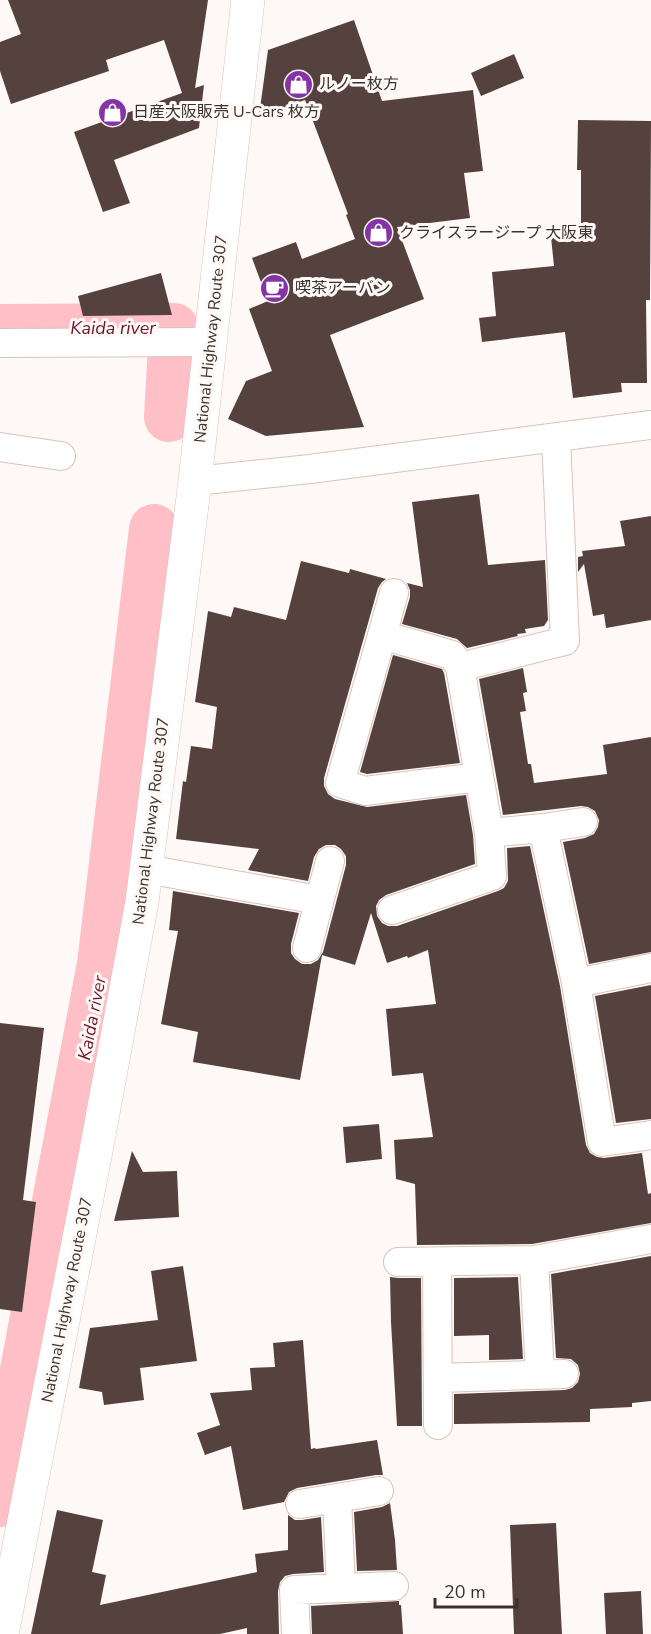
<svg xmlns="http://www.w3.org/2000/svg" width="651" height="1634" font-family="'Nunito Sans','Noto Sans JP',sans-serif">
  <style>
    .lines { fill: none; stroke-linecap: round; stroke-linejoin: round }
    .river { stroke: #febfc6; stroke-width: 50 }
    .building { fill: #55413d }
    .minor-casing { stroke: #d9c3b8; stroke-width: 30 }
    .highway-casing { stroke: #d9c3b8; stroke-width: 34 }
    .minor { stroke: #fff; stroke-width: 28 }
    .highway { stroke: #fff; stroke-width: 33 }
    .labels { text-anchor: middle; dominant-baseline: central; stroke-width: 6; stroke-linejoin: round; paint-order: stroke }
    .poi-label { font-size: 16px; fill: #3a322d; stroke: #fef9f7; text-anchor: start }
    .street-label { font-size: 16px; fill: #3a322d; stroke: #fef9f7 }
    .water-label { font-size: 18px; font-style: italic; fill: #6d152c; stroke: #fef9f7 }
  </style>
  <rect width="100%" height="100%" fill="#fef9f7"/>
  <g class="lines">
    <path class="river" d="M 0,329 L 174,328 L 169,417
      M 0,1502 L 102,964 L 154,529"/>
  </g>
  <path class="building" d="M 8,0 L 208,0 L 195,88 L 204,85 L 199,128 L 114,160 L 130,203 L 103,212 L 74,132 L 182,93 L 164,40 L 106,60 L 109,71 L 11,104 L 0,71 L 0,42 L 21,34 Z
    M 354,20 L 382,101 L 473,90 L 483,171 L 464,173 L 470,218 L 397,227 L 424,299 L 330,335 L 364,427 L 266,436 L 228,419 L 246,381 L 272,371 L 249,309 L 268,301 L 252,258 L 296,242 L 302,259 L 355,239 L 346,215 L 348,214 L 305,100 L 259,116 L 268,50 Z
    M 514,54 L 524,78 L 481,96 L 471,73 Z
    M 578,120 L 651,121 L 650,300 L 646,300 L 647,383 L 621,383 L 622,392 L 573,398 L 565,332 L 482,342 L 479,318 L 496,316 L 492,272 L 554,266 L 551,237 L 581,234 L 581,170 L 577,170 Z
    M 161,273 L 172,315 L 83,316 L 78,296 Z
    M 479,494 L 488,565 L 545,560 L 548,620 L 544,626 L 525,629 L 526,633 L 517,634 L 518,636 L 467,648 L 457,639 L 402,624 L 410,597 L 410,590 L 407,583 L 423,587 L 412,502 Z
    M 651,516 L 651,620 L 606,628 L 604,614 L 593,616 L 584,564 L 578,572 L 578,557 L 583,556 L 582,551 L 625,546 L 620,521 Z
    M 301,561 L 349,573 L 350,569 L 386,579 L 382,582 L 378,588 L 324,778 L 324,786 L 328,794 L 335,799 L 367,807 L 466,795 L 473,835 L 475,864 L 386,895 L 379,900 L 376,906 L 377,916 L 382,923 L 388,926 L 397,926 L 498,891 L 504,888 L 508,881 L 507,848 L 530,846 L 560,986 L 586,1145 L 590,1153 L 597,1157 L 604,1158 L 642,1153 L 648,1194 L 651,1193 L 651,1223 L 532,1244 L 417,1245 L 415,1184 L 396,1179 L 394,1140 L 433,1137 L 423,1073 L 392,1076 L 386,1009 L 436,1004 L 428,950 L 408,958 L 407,956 L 387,963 L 371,913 L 355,965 L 322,955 L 300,1080 L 193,1062 L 198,1032 L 161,1024 L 178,931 L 169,930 L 173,891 L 299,913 L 291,944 L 291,953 L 295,959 L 302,964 L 311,964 L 318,960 L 323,952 L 346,865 L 346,856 L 341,849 L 335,845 L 326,845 L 319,849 L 314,857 L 308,881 L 248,870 L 259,849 L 176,839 L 183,781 L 186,782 L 191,746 L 212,749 L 217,707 L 195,702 L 208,611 L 231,617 L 234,607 L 286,620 Z
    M 393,655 L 442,669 L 444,673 L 460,763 L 367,774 L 360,772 Z
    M 523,668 L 527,692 L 523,693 L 526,711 L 520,712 L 528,764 L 531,764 L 534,783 L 607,774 L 603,745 L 651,737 L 651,952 L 589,964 L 563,842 L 585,838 L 594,834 L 598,827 L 599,820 L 595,811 L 588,807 L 581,806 L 503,815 L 479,679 Z
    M 651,985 L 651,1119 L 616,1123 L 595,996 Z
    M 0,1023 L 44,1028 L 23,1200 L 36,1202 L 22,1312 L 0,1309 Z
    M 379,1124 L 382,1159 L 346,1163 L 343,1127 Z
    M 132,1151 L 143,1172 L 177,1171 L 179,1217 L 114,1221 Z
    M 651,1256 L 651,1401 L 632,1403 L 632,1407 L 590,1409 L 590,1422 L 454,1424 L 454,1394 L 565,1390 L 572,1388 L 578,1382 L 580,1374 L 578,1365 L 571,1359 L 556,1358 L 551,1274 Z
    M 183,1266 L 197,1361 L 140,1368 L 144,1400 L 104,1405 L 102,1392 L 79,1388 L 90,1328 L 158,1320 L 151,1271 Z
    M 390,1277 L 398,1278 L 421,1278 L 422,1426 L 397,1426 L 391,1322 Z
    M 518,1277 L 523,1359 L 489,1360 L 489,1335 L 454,1336 L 454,1278 Z
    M 303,1340 L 311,1449 L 315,1448 L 316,1449 L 377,1440 L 383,1475 L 376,1475 L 297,1488 L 289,1492 L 284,1502 L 243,1510 L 231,1446 L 205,1455 L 197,1433 L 220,1425 L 210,1393 L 252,1390 L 250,1368 L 275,1367 L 273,1343 Z
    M 390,1503 L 395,1540 L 397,1570 L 357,1571 L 354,1512 L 382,1507 Z
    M 57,1510 L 103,1520 L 92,1572 L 106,1575 L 100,1605 L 257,1572 L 255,1554 L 288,1550 L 288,1515 L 295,1520 L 302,1520 L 321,1517 L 324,1572 L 293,1574 L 285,1576 L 280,1582 L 278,1591 L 279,1634 L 247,1634 L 247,1628 L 220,1634 L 31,1634 Z
    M 556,1523 L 562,1634 L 514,1634 L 510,1525 Z
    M 641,1591 L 643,1634 L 606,1634 L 604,1593 Z
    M 399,1601 L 399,1605 L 401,1605 L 403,1634 L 312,1634 L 311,1606 Z"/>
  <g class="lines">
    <defs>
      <path id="minor" d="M 0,343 L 211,342
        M 0,447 L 61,456
        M 195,481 L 310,469 L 651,425
        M 394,593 L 340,783 L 365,791 L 479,777
        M 382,635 L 452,655 L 460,667
        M 543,828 L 583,822
        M 489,833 L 543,828 L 576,983 L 602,1142 L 651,1135
        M 146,869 L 319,900
        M 392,910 L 492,876 L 489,833 L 460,667 L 565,641 L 556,437
        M 307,948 L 330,861
        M 576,983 L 651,968
        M 534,1260 L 540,1375
        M 398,1262 L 534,1260 L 651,1239
        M 437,1262 L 438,1425
        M 438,1378 L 564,1374
        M 337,1498 L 341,1588
        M 300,1504 L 379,1491
        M 296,1634 L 294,1590 L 394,1586"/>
      <path id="highway" d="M 2,1634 L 96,1151 L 142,902 L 195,481 L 248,0"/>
    </defs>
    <use href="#minor" class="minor-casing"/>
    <use href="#highway" class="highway-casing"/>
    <use href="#minor" class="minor"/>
    <use href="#highway" class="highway"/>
  </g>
  <defs>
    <symbol id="shop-disc" viewBox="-11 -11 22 22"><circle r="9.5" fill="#8434a4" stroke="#fef9f7"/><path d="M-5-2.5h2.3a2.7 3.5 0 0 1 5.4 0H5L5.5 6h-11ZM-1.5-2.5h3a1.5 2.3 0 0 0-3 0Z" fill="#fff"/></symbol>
    <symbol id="cafe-disc" viewBox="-11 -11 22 22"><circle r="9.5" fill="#8434a4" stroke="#fef9f7"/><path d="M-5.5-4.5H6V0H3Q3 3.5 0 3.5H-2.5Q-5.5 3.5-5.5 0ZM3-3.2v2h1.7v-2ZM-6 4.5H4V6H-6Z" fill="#fff"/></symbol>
  </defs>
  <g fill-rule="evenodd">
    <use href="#shop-disc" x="282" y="68" width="33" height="33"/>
    <use href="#shop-disc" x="96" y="96" width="33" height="33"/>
    <use href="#shop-disc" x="362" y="216" width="33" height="33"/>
    <use href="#cafe-disc" x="258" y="272" width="33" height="33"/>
  </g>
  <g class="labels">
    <g class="poi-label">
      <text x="319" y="84">ルノー枚方</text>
      <text x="133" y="112">日産大阪販売 U-Cars 枚方</text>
      <text x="399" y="233">クライスラージープ 大阪東</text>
      <text x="295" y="288">喫茶アーバン</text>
    </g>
    <g class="street-label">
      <text transform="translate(211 339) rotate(-84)">National Highway Route 307</text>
      <text transform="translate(151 821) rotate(-83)">National Highway Route 307</text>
      <text transform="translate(67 1300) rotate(-79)">National Highway Route 307</text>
    </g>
    <g class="water-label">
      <text x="113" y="328">Kaida river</text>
      <text transform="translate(92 1018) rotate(-79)">Kaida river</text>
    </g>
  </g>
  <path d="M435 1598v9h82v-9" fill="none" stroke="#3a322d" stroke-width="3"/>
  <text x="444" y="1598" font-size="18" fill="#3a322d" stroke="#fef9f7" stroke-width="4.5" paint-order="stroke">20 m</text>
</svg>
